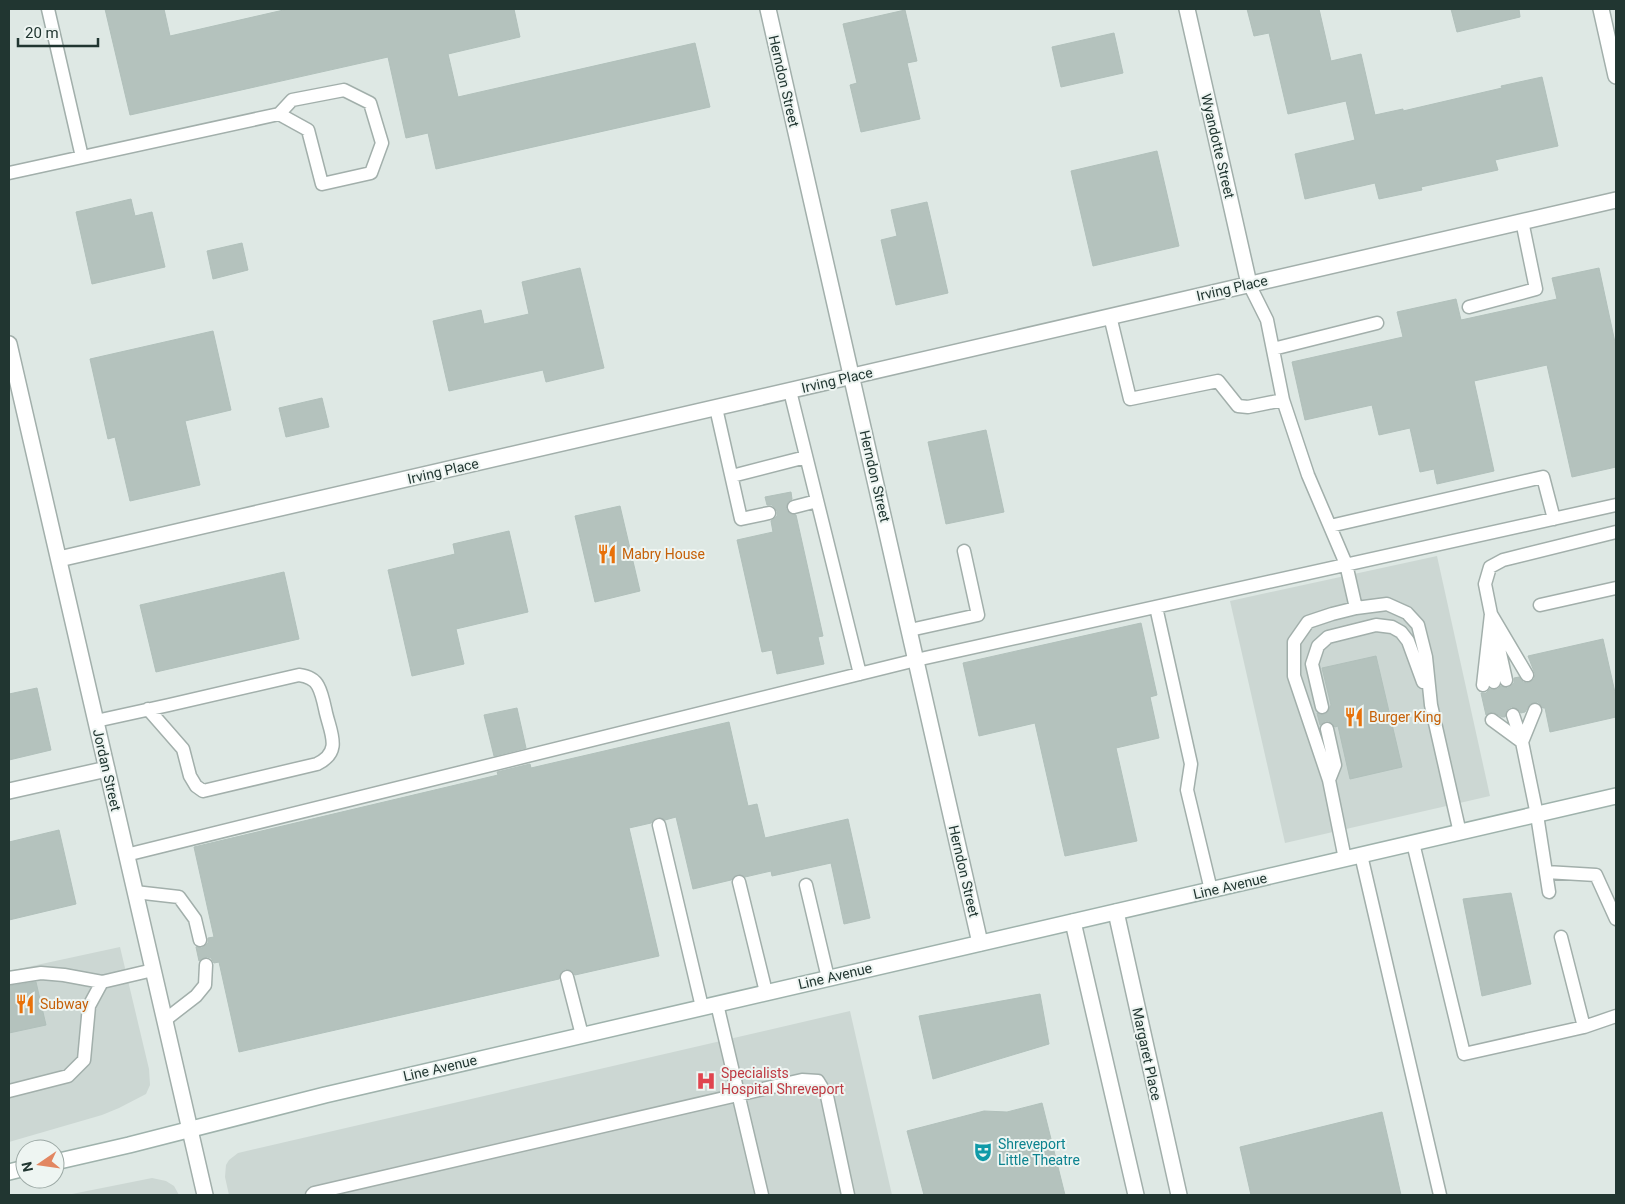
<svg xmlns="http://www.w3.org/2000/svg" width="1625" height="1204" font-family="Roboto,sans-serif">
  <style>
    .built { fill: #ccd7d3 }
    .building { fill: #b4c2bd; stroke: #b1c0bb }
    .lines { fill: none; stroke-linecap: round; stroke-linejoin: round }
    .service-casing { stroke: #a2afab; stroke-width: 15 }
    .minor-casing { stroke: #a2afab; stroke-width: 18 }
    .secondary-casing { stroke: #9fb2ac; stroke-width: 18 }
    .service { stroke: #fff; stroke-width: 12 }
    .minor { stroke: #fff; stroke-width: 15 }
    .secondary { stroke: #fff; stroke-width: 15 }
    .labels { text-anchor: middle; dominant-baseline: central; stroke-width: 4; stroke-linejoin: round; paint-order: stroke }
    .street-label { font-size: 14px; fill: #213631; stroke: #eef5f2 }
    .food-label { font-size: 14px; fill: #c56008; stroke: #eef5f2; text-anchor: start }
    .health-label { font-size: 14px; fill: #be3a42; stroke: #eef5f2; text-anchor: start }
    .culture-label { font-size: 14px; fill: #0d838f; stroke: #eef5f2; text-anchor: start }
  </style>
  <rect width="100%" height="100%" fill="#dee8e4"/>
  <path class="built" d="M 1437,556 L 1490,796 L 1285,843 L 1230,601 Z
    M 120,947 L 149,1069 L 150,1085 L 146,1094 L 119,1108 L 102,1115 L 9,1142 L 9,971 Z
    M 850,1011 L 892,1195 L 229,1195 L 225,1177 L 226,1165 L 229,1160 L 238,1153 Z
    M 152,1178 L 166,1181 L 174,1186 L 179,1195 L 67,1195 Z"/>
  <path class="building" d="M 105,9 L 164,9 L 170,36 L 288,9 L 514,9 L 520,37 L 448,54 L 458,97 L 695,43 L 710,107 L 436,169 L 428,133 L 406,138 L 388,57 L 130,115 Z
    M 1247,9 L 1319,9 L 1331,61 L 1361,54 L 1375,115 L 1403,109 L 1403,111 L 1502,88 L 1501,86 L 1542,77 L 1558,146 L 1495,160 L 1498,170 L 1421,187 L 1422,190 L 1379,199 L 1375,183 L 1305,199 L 1295,154 L 1355,140 L 1346,101 L 1288,114 L 1269,33 L 1254,36 Z
    M 1451,9 L 1519,9 L 1520,17 L 1457,32 Z
    M 905,10 L 917,61 L 907,63 L 920,119 L 861,132 L 850,85 L 857,83 L 843,24 Z
    M 1114,33 L 1123,73 L 1061,87 L 1052,47 Z
    M 1157,151 L 1179,246 L 1093,266 L 1071,171 Z
    M 131,199 L 135,216 L 152,212 L 165,267 L 92,284 L 76,212 Z
    M 927,202 L 948,293 L 896,305 L 881,240 L 897,236 L 891,210 Z
    M 242,243 L 248,270 L 213,279 L 207,251 Z
    M 580,268 L 604,368 L 546,382 L 543,370 L 449,391 L 433,321 L 481,310 L 484,324 L 529,314 L 522,282 Z
    M 1599,268 L 1616,347 L 1616,467 L 1572,477 L 1547,365 L 1474,381 L 1494,471 L 1437,484 L 1434,469 L 1420,472 L 1410,428 L 1379,435 L 1372,405 L 1305,420 L 1292,362 L 1403,337 L 1397,312 L 1456,299 L 1461,320 L 1557,299 L 1552,278 Z
    M 213,331 L 231,410 L 185,421 L 200,485 L 130,501 L 115,437 L 108,439 L 90,359 Z
    M 322,398 L 329,427 L 286,437 L 279,408 Z
    M 986,430 L 1004,512 L 946,524 L 928,442 Z
    M 791,492 L 792,499 L 788,502 L 786,509 L 789,513 L 796,515 L 823,636 L 818,637 L 824,664 L 777,674 L 772,650 L 762,652 L 737,540 L 773,532 L 771,521 L 777,516 L 777,511 L 772,505 L 767,505 L 765,497 Z
    M 620,506 L 640,591 L 595,602 L 575,516 Z
    M 509,531 L 528,612 L 456,629 L 464,664 L 412,676 L 388,570 L 455,554 L 453,544 Z
    M 284,572 L 299,639 L 156,672 L 140,605 Z
    M 1141,623 L 1157,695 L 1150,697 L 1159,738 L 1116,748 L 1137,841 L 1065,856 L 1035,723 L 979,736 L 963,663 Z
    M 1603,639 L 1616,697 L 1616,717 L 1550,732 L 1545,708 L 1543,708 L 1538,702 L 1530,704 L 1525,712 L 1521,713 L 1518,709 L 1511,707 L 1507,710 L 1505,717 L 1502,717 L 1493,712 L 1486,715 L 1481,693 L 1486,693 L 1490,689 L 1498,689 L 1501,686 L 1508,688 L 1514,683 L 1514,678 L 1519,677 L 1523,682 L 1527,683 L 1534,679 L 1535,674 L 1528,656 Z
    M 1376,656 L 1402,767 L 1350,779 L 1338,726 L 1335,727 L 1329,721 L 1325,721 L 1320,725 L 1317,713 L 1323,715 L 1327,713 L 1331,705 L 1322,668 Z
    M 37,688 L 51,750 L 9,760 L 9,694 Z
    M 517,708 L 526,748 L 494,756 L 484,715 Z
    M 729,722 L 748,806 L 757,804 L 765,838 L 848,819 L 870,918 L 844,924 L 831,863 L 772,876 L 771,871 L 745,877 L 738,874 L 734,876 L 731,880 L 693,889 L 676,817 L 665,820 L 658,817 L 654,819 L 651,823 L 629,828 L 659,956 L 575,975 L 572,971 L 565,969 L 561,972 L 559,979 L 239,1052 L 219,962 L 214,963 L 211,958 L 207,957 L 199,961 L 196,947 L 202,948 L 208,943 L 208,938 L 214,937 L 194,847 L 498,775 L 497,772 L 530,764 L 531,768 Z
    M 59,830 L 76,904 L 9,920 L 9,842 Z
    M 1511,893 L 1531,984 L 1482,996 L 1463,899 Z
    M 36,982 L 46,1025 L 9,1033 L 9,986 Z
    M 1040,994 L 1049,1044 L 933,1079 L 919,1016 Z
    M 1042,1103 L 1065,1195 L 924,1195 L 907,1131 L 984,1111 L 1007,1112 Z
    M 1382,1112 L 1401,1195 L 1251,1195 L 1240,1147 Z"/>
  <g class="lines">
    <defs>
      <path id="service" d="M 48,9 L 82,157
        M 9,173 L 279,114 L 292,100 L 344,90 L 370,103 L 382,143 L 371,173 L 322,184 L 308,130 L 279,114
        M 1469,307 L 1536,289 L 1522,221
        M 1110,316 L 1130,399 L 1218,381 L 1238,406 L 1248,407 L 1283,400 L 1267,320 L 1249,284
        M 1273,349 L 1377,323
        M 790,391 L 860,674
        M 1283,400 L 1308,475 L 1346,564 L 1356,608
        M 716,408 L 741,519 L 769,513
        M 732,476 L 806,457
        M 794,507 L 817,501
        M 1330,526 L 1543,477 L 1554,519
        M 1540,605 L 1616,588
        M 1156,607 L 1191,764 L 1187,790 L 1211,890
        M 1494,626 L 1506,680
        M 910,630 L 978,615 L 964,551
        M 1493,656 L 1494,682
        M 1527,675 L 1491,614 L 1485,584 L 1490,567 L 1503,560 L 1616,532
        M 1483,685 L 1491,614
        M 1322,707 L 1312,664 L 1318,646 L 1328,637 L 1376,625 L 1392,627 L 1401,632 L 1408,641 L 1423,682
        M 1535,710 L 1522,742 L 1537,815 L 1549,892
        M 1513,715 L 1522,742
        M 1492,720 L 1522,742
        M 96,721 L 169,705 L 299,675 C 307,676 314,678 318,686 C 322,693 324,704 326,713 C 331,734 342,752 317,764 L 203,791 L 196,786 L 190,776 L 183,749 L 148,709
        M 1327,729 L 1335,765 L 1329,780
        M 659,825 L 702,1007
        M 1413,843 L 1464,1054 L 1584,1027 L 1616,1016
        M 126,855 L 916,660 L 1616,505
        M 1361,855 L 1440,1195
        M 1345,859 L 1329,780 L 1294,676 L 1294,642 L 1308,622 L 1332,614 L 1356,608 L 1387,604 L 1407,613 L 1418,625 L 1426,657 L 1431,705 L 1460,833
        M 1546,872 L 1596,875 L 1616,919
        M 739,882 L 766,992
        M 806,885 L 828,978
        M 135,892 L 179,897 L 195,919 L 200,940
        M 1561,937 L 1584,1027
        M 567,977 L 582,1035
        M 9,978 L 41,973 L 64,975 L 102,982
        M 717,1004 L 762,1195
        M 165,1020 L 196,996 L 205,985 L 206,965
        M 9,1091 L 68,1076 L 84,1060 L 89,1006 L 102,982 L 153,970
        M 312,1195 L 314,1193 L 802,1080 L 818,1081 L 827,1096 L 848,1195"/>
      <path id="minor" d="M 768,9 L 980,943
        M 1187,9 L 1249,284
        M 1601,9 L 1616,76
        M 9,344 L 205,1195
        M 59,559 L 1616,200
        M 9,791 L 107,769
        M 1116,912 L 1179,1195
        M 1073,922 L 1136,1195"/>
      <path id="secondary" d="M 55,1162 L 129,1145 L 325,1095 L 1616,796
        M 9,1172 L 25,1168"/>
    </defs>
    <use href="#service" class="service-casing"/>
    <use href="#minor" class="minor-casing"/>
    <use href="#secondary" class="secondary-casing"/>
    <use href="#service" class="service"/>
    <use href="#minor" class="minor"/>
    <use href="#secondary" class="secondary"/>
  </g>
  <defs>
    <symbol id="restaurant-bare" viewBox="-9 -9 18 18"><path d="M-5-6h1v4h1v-4h1v4h1v-4h1v5L-1.5 .5V6h-2V.5L-5-1ZM5-6V6H3V1.5H1.5Q1.5-4 5-6Z" fill="#e8710a" stroke="#eef5f2" stroke-width="2.5" paint-order="stroke"/></symbol>
    <symbol id="hospital-bare" viewBox="-9 -9 18 18"><path d="M-5-5h3v3.5h4V-5h3V5h-3V1.5h-4V5h-3Z" fill="#e0444e" stroke="#eef5f2" stroke-width="2.5" paint-order="stroke"/></symbol>
    <symbol id="theatre-bare" viewBox="-9 -9 18 18"><path d="M-5-5.5Q0-4 5-5.5V0Q5 5 0 6Q-5 5-5 0ZM-3.3-2.5H-1v1.5H-3.3ZM1-2.5H3.3v1.5H1ZM-2.8 1Q0 5.5 2.8 1Z" fill="#0f9aa8" stroke="#eef5f2" stroke-width="2.5" paint-order="stroke"/></symbol>
  </defs>
  <g fill-rule="evenodd">
    <use href="#restaurant-bare" x="593" y="540" width="28" height="28"/>
    <use href="#restaurant-bare" x="1340" y="703" width="28" height="28"/>
    <use href="#restaurant-bare" x="11" y="990" width="28" height="28"/>
    <use href="#hospital-bare" x="692" y="1067" width="28" height="28"/>
    <use href="#theatre-bare" x="969" y="1138" width="28" height="28"/>
  </g>
  <g class="labels">
    <g class="street-label">
      <text transform="translate(784 81) rotate(77)">Herndon Street</text>
      <text transform="translate(1218 146) rotate(77)">Wyandotte Street</text>
      <text transform="translate(1232 288) rotate(-13)">Irving Place</text>
      <text transform="translate(837 380) rotate(-13)">Irving Place</text>
      <text transform="translate(443 471) rotate(-13)">Irving Place</text>
      <text transform="translate(875 476) rotate(77)">Herndon Street</text>
      <text transform="translate(107 770) rotate(77)">Jordan Street</text>
      <text transform="translate(964 871) rotate(77)">Herndon Street</text>
      <text transform="translate(1230 886) rotate(-13)">Line Avenue</text>
      <text transform="translate(835 976) rotate(-13)">Line Avenue</text>
      <text transform="translate(1147 1054) rotate(78)">Margaret Place</text>
      <text transform="translate(440 1068) rotate(-13)">Line Avenue</text>
    </g>
    <g class="food-label">
      <text x="622" y="554">Mabry House</text>
      <text x="1369" y="717">Burger King</text>
      <text x="40" y="1004">Subway</text>
    </g>
    <g class="health-label">
      <text x="721" y="1073">Specialists<tspan x="721" dy="16">Hospital Shreveport</tspan></text>
    </g>
    <g class="culture-label">
      <text x="998" y="1144">Shreveport<tspan x="998" dy="16">Little Theatre</tspan></text>
    </g>
  </g>
  <rect width="1625" height="1204" fill="none" stroke="#213631" stroke-width="20"/>
  <g transform="translate(40 1164) rotate(257)"><circle r="24" fill="#eef5f2" stroke="#9ca9a5"/>
  <path d="M0-4L9 19L0 12L-9 19Z" fill="#e28661"/>
  <text y="-8" font-size="14" font-weight="bold" text-anchor="middle" fill="#213631">N</text>
  </g>
  <path d="M18 38v8h80v-8" fill="none" stroke="#213631" stroke-width="2.5"/>
  <text x="25" y="38" font-size="15" fill="#213631" stroke="#eef5f2" stroke-width="4" paint-order="stroke">20 m</text>
</svg>
